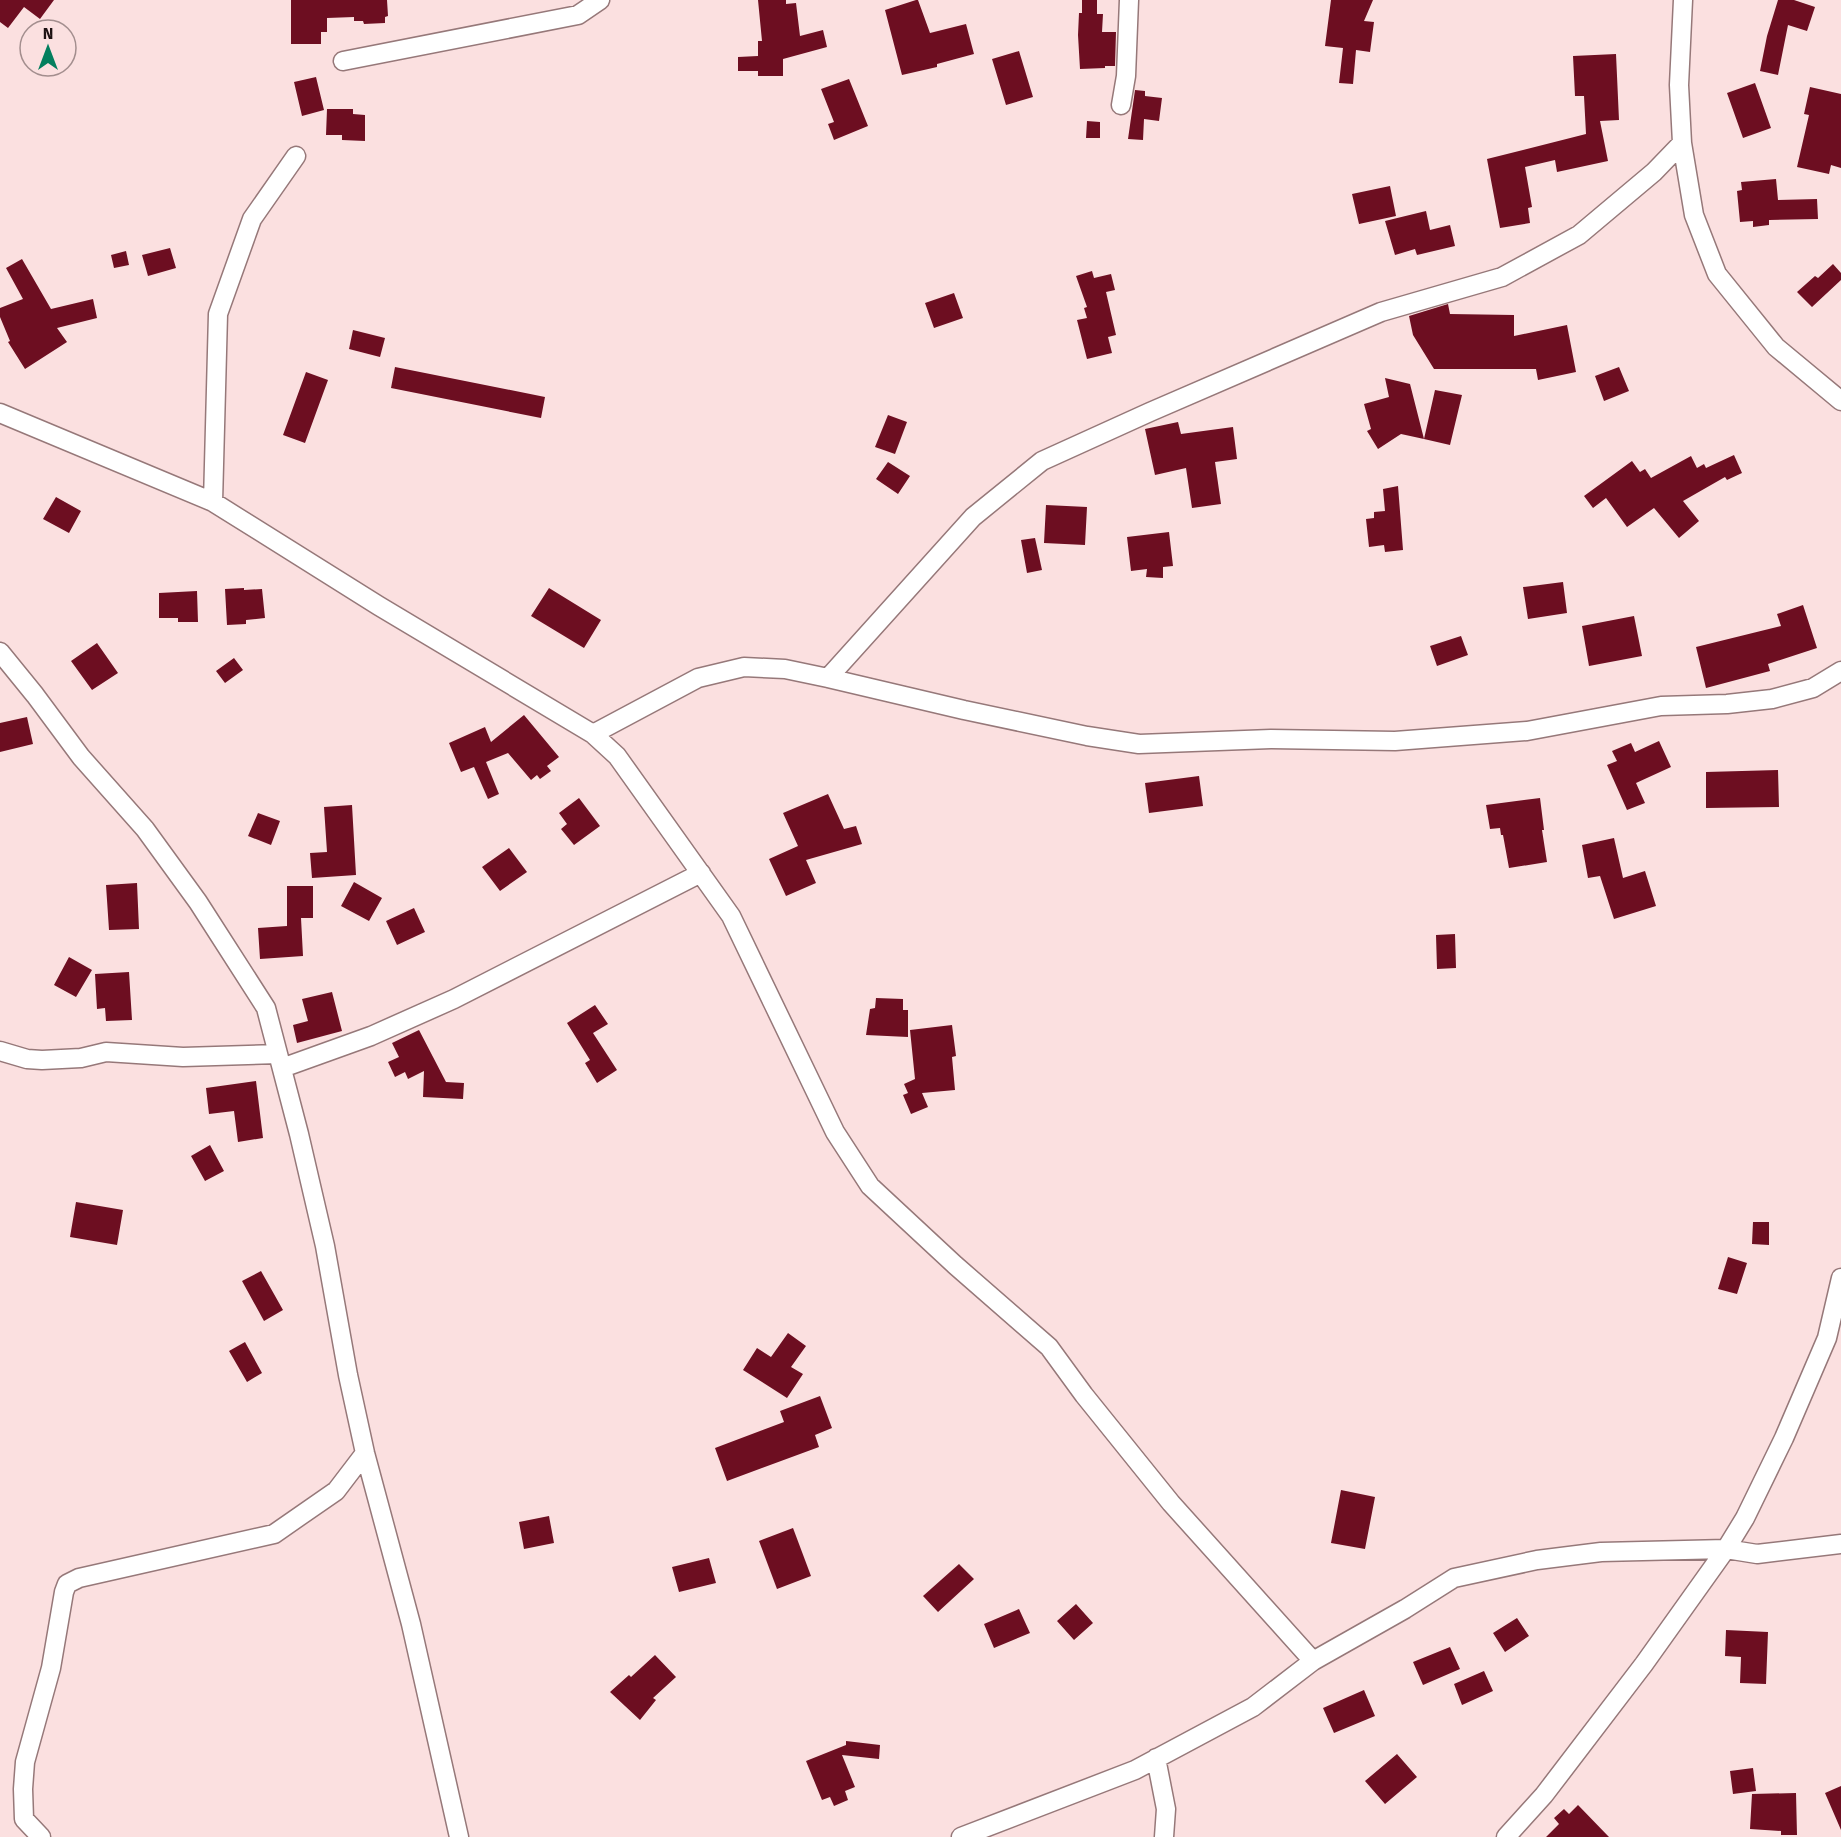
<svg xmlns="http://www.w3.org/2000/svg" width="1841" height="1837" font-family="'Fira Sans',sans-serif">
  <style>
    .building { fill: #6d0e21 }
    .lines { fill: none; stroke-linecap: round; stroke-linejoin: round }
    .street-casing { stroke: #967879; stroke-width: 21 }
    .street { stroke: #fff; stroke-width: 18 }
  </style>
  <rect width="100%" height="100%" fill="#fbe0e0"/>
  <path class="building" d="M 0,0 L 54,0 L 40,19 L 24,7 L 8,28 L 0,22 Z
    M 291,0 L 387,0 L 388,16 L 385,17 L 385,23 L 364,24 L 363,21 L 354,21 L 354,17 L 327,18 L 327,32 L 321,32 L 321,44 L 291,44 Z
    M 758,0 L 786,0 L 786,4 L 796,3 L 800,36 L 823,30 L 827,47 L 783,59 L 783,76 L 758,76 L 758,71 L 738,71 L 738,57 L 758,56 L 758,41 L 762,41 Z
    M 916,0 L 918,0 L 930,33 L 966,24 L 974,54 L 937,64 L 937,67 L 902,75 L 885,10 Z
    M 1082,0 L 1097,0 L 1097,14 L 1103,14 L 1102,32 L 1116,32 L 1115,66 L 1105,66 L 1105,68 L 1080,69 L 1078,35 L 1079,13 L 1082,13 Z
    M 1331,0 L 1373,0 L 1364,21 L 1374,22 L 1370,52 L 1356,50 L 1353,84 L 1339,83 L 1343,48 L 1325,46 Z
    M 1778,0 L 1794,0 L 1815,7 L 1807,31 L 1788,25 L 1778,75 L 1760,71 L 1767,36 Z
    M 1019,51 L 1033,97 L 1006,105 L 992,59 Z
    M 1616,54 L 1619,120 L 1600,121 L 1608,161 L 1557,172 L 1555,160 L 1525,167 L 1532,207 L 1528,208 L 1530,223 L 1500,228 L 1487,159 L 1586,134 L 1584,96 L 1575,96 L 1573,56 Z
    M 316,77 L 324,110 L 302,116 L 294,82 Z
    M 849,79 L 868,126 L 834,140 L 828,124 L 834,122 L 821,89 Z
    M 1755,83 L 1771,128 L 1743,138 L 1727,93 Z
    M 1810,87 L 1841,94 L 1841,168 L 1831,165 L 1829,174 L 1797,167 L 1809,115 L 1804,114 Z
    M 1135,90 L 1145,91 L 1145,96 L 1162,98 L 1159,121 L 1144,119 L 1143,140 L 1128,139 Z
    M 327,109 L 353,109 L 353,114 L 365,115 L 365,141 L 342,140 L 342,135 L 326,135 Z
    M 1087,121 L 1100,122 L 1100,138 L 1086,138 Z
    M 1776,179 L 1778,200 L 1817,199 L 1818,219 L 1769,220 L 1769,225 L 1753,227 L 1753,221 L 1740,222 L 1737,191 L 1742,190 L 1741,182 Z
    M 1390,186 L 1396,216 L 1359,224 L 1352,194 Z
    M 1426,211 L 1430,230 L 1450,225 L 1455,246 L 1417,255 L 1415,249 L 1395,255 L 1385,221 Z
    M 170,248 L 176,268 L 148,276 L 142,255 Z
    M 126,251 L 129,265 L 114,268 L 111,255 Z
    M 22,259 L 51,309 L 93,299 L 97,318 L 57,328 L 67,342 L 25,369 L 8,342 L 10,341 L 0,317 L 0,308 L 23,299 L 6,268 Z
    M 1833,264 L 1841,273 L 1841,280 L 1812,307 L 1797,292 L 1815,276 L 1818,278 Z
    M 1092,271 L 1094,278 L 1111,274 L 1115,290 L 1106,292 L 1116,335 L 1108,337 L 1112,353 L 1087,359 L 1077,320 L 1087,318 L 1084,308 L 1087,307 L 1076,276 Z
    M 954,293 L 963,318 L 934,328 L 925,303 Z
    M 1448,304 L 1450,314 L 1514,315 L 1514,336 L 1567,325 L 1576,372 L 1538,380 L 1536,369 L 1434,369 L 1413,335 L 1409,316 Z
    M 353,330 L 385,338 L 380,357 L 349,349 Z
    M 395,367 L 545,397 L 541,418 L 391,388 Z
    M 1619,367 L 1629,391 L 1604,401 L 1595,376 Z
    M 306,372 L 328,380 L 305,443 L 283,435 Z
    M 1385,378 L 1410,384 L 1424,439 L 1401,434 L 1378,449 L 1367,431 L 1371,429 L 1364,404 L 1389,397 Z
    M 1435,390 L 1462,395 L 1450,445 L 1424,439 Z
    M 888,415 L 907,422 L 895,454 L 875,447 Z
    M 1178,422 L 1181,434 L 1233,427 L 1237,459 L 1215,462 L 1221,504 L 1192,508 L 1186,468 L 1155,475 L 1145,429 Z
    M 1734,455 L 1742,473 L 1727,480 L 1725,477 L 1683,501 L 1699,521 L 1679,538 L 1654,508 L 1627,527 L 1606,498 L 1593,508 L 1584,496 L 1632,461 L 1640,472 L 1645,469 L 1651,478 L 1691,456 L 1697,468 L 1704,464 L 1706,468 Z
    M 888,462 L 910,476 L 898,494 L 876,479 Z
    M 1398,486 L 1403,550 L 1385,552 L 1384,545 L 1369,547 L 1366,519 L 1374,518 L 1374,512 L 1385,511 L 1383,489 Z
    M 56,497 L 81,511 L 69,533 L 43,519 Z
    M 1046,505 L 1087,507 L 1085,545 L 1044,543 Z
    M 1169,532 L 1173,566 L 1163,567 L 1163,578 L 1146,577 L 1147,569 L 1131,571 L 1127,537 Z
    M 1035,538 L 1042,570 L 1027,573 L 1021,540 Z
    M 1563,582 L 1567,613 L 1528,619 L 1523,587 Z
    M 244,588 L 244,590 L 262,589 L 265,618 L 246,620 L 246,624 L 227,625 L 225,589 Z
    M 549,588 L 601,620 L 584,648 L 531,616 Z
    M 197,591 L 198,622 L 178,622 L 178,618 L 159,618 L 159,593 Z
    M 1803,605 L 1817,648 L 1768,664 L 1770,671 L 1706,688 L 1696,647 L 1781,626 L 1777,614 Z
    M 1634,616 L 1642,656 L 1589,666 L 1582,626 Z
    M 1461,636 L 1468,655 L 1437,666 L 1430,646 Z
    M 97,643 L 118,673 L 92,690 L 71,661 Z
    M 234,658 L 243,670 L 225,683 L 216,671 Z
    M 524,715 L 559,757 L 547,766 L 551,771 L 540,779 L 537,775 L 531,780 L 508,753 L 486,762 L 499,794 L 488,799 L 474,767 L 461,772 L 449,743 L 485,727 L 491,742 Z
    M 27,717 L 33,744 L 0,752 L 0,723 Z
    M 1659,741 L 1671,767 L 1636,783 L 1645,803 L 1627,810 L 1607,765 L 1617,761 L 1612,751 L 1631,743 L 1635,752 Z
    M 1778,770 L 1779,807 L 1706,808 L 1706,772 Z
    M 1199,776 L 1203,806 L 1149,813 L 1145,783 Z
    M 828,794 L 844,829 L 856,826 L 862,844 L 806,860 L 816,883 L 786,896 L 769,859 L 798,846 L 783,813 Z
    M 579,798 L 600,826 L 574,845 L 561,829 L 567,824 L 559,813 Z
    M 1540,798 L 1544,830 L 1542,830 L 1547,862 L 1509,868 L 1503,835 L 1501,835 L 1500,828 L 1490,829 L 1486,805 Z
    M 352,805 L 356,875 L 312,878 L 310,853 L 327,852 L 324,807 Z
    M 258,813 L 280,821 L 271,845 L 248,836 Z
    M 1614,838 L 1623,878 L 1645,871 L 1656,906 L 1614,919 L 1600,876 L 1588,878 L 1582,845 Z
    M 509,848 L 527,872 L 500,891 L 482,867 Z
    M 354,882 L 382,898 L 369,921 L 341,906 Z
    M 137,883 L 139,929 L 109,930 L 106,885 Z
    M 287,886 L 313,886 L 313,918 L 301,918 L 303,956 L 260,959 L 258,928 L 287,926 Z
    M 414,908 L 425,932 L 397,945 L 386,921 Z
    M 1455,934 L 1456,968 L 1437,969 L 1436,935 Z
    M 69,957 L 92,970 L 76,997 L 54,985 Z
    M 129,972 L 132,1020 L 106,1021 L 105,1008 L 97,1009 L 95,974 Z
    M 332,992 L 342,1031 L 297,1043 L 293,1025 L 308,1021 L 302,999 Z
    M 876,998 L 903,999 L 903,1010 L 908,1010 L 908,1037 L 866,1035 L 870,1009 L 875,1008 Z
    M 595,1005 L 608,1024 L 593,1033 L 617,1070 L 597,1083 L 585,1063 L 590,1060 L 567,1023 Z
    M 952,1025 L 956,1056 L 952,1057 L 955,1090 L 922,1093 L 928,1107 L 911,1114 L 903,1095 L 908,1093 L 904,1084 L 915,1079 L 910,1030 Z
    M 419,1030 L 446,1082 L 464,1083 L 463,1099 L 423,1097 L 424,1071 L 408,1079 L 405,1072 L 395,1077 L 388,1062 L 399,1057 L 392,1043 Z
    M 256,1081 L 263,1138 L 238,1142 L 234,1111 L 209,1114 L 206,1088 Z
    M 210,1145 L 224,1171 L 205,1181 L 191,1156 Z
    M 76,1202 L 123,1210 L 117,1245 L 70,1237 Z
    M 1753,1222 L 1769,1222 L 1769,1245 L 1752,1244 Z
    M 1728,1257 L 1747,1263 L 1737,1294 L 1718,1289 Z
    M 261,1271 L 283,1310 L 264,1321 L 242,1281 Z
    M 788,1333 L 806,1346 L 791,1367 L 803,1374 L 787,1398 L 743,1370 L 757,1348 L 771,1357 Z
    M 245,1342 L 262,1373 L 247,1382 L 229,1351 Z
    M 820,1396 L 832,1428 L 815,1435 L 819,1447 L 727,1481 L 715,1448 L 784,1422 L 780,1411 Z
    M 1341,1490 L 1375,1497 L 1365,1549 L 1331,1543 Z
    M 549,1516 L 554,1543 L 524,1549 L 519,1522 Z
    M 793,1528 L 811,1576 L 777,1589 L 759,1541 Z
    M 709,1558 L 716,1583 L 679,1592 L 672,1567 Z
    M 959,1564 L 974,1579 L 938,1612 L 923,1596 Z
    M 1076,1604 L 1093,1623 L 1074,1640 L 1057,1621 Z
    M 1019,1609 L 1030,1633 L 994,1648 L 984,1624 Z
    M 1517,1618 L 1529,1636 L 1505,1652 L 1493,1633 Z
    M 1726,1630 L 1768,1632 L 1766,1684 L 1740,1683 L 1741,1657 L 1725,1656 Z
    M 1450,1647 L 1460,1669 L 1423,1685 L 1413,1662 Z
    M 655,1655 L 676,1677 L 653,1698 L 656,1700 L 640,1720 L 610,1692 L 629,1675 L 631,1677 Z
    M 1484,1671 L 1493,1691 L 1462,1705 L 1454,1684 Z
    M 1364,1690 L 1375,1716 L 1334,1733 L 1323,1708 Z
    M 846,1741 L 880,1745 L 879,1759 L 842,1755 L 855,1787 L 845,1791 L 848,1800 L 834,1806 L 830,1797 L 822,1800 L 806,1761 L 846,1745 Z
    M 1397,1754 L 1417,1777 L 1385,1804 L 1365,1781 Z
    M 1753,1768 L 1756,1791 L 1733,1794 L 1730,1771 Z
    M 1841,1786 L 1841,1830 L 1825,1793 Z
    M 1796,1793 L 1797,1835 L 1781,1835 L 1781,1831 L 1750,1829 L 1752,1794 Z
    M 1578,1805 L 1609,1837 L 1546,1837 L 1559,1824 L 1554,1818 L 1564,1809 L 1569,1814 Z"/>
  <g class="lines">
    <defs>
      <path id="street" d="M 1683,0 L 1679,85 L 1682,143 L 1694,215 L 1717,274 L 1776,347 L 1841,401
        M 343,61 L 578,15 L 600,0
        M 1121,105 L 1126,76 L 1129,0
        M 0,413 L 213,502 L 379,606 L 593,734 L 617,756 L 731,916 L 835,1132 L 870,1186 L 955,1265 L 1049,1347 L 1084,1395 L 1171,1503 L 1313,1661
        M 213,502 L 218,314 L 252,219 L 296,156
        M 0,652 L 35,695 L 81,757 L 145,829 L 198,902 L 266,1008 L 299,1134 L 325,1246 L 348,1375 L 365,1453 L 411,1624 L 459,1837
        M 828,678 L 973,517 L 1042,461 L 1150,412 L 1381,312 L 1502,277 L 1579,235 L 1654,172 L 1682,143
        M 593,734 L 698,678 L 744,667 L 785,669 L 828,678 L 964,710 L 1087,736 L 1139,744 L 1271,739 L 1395,741 L 1527,731 L 1661,706 L 1727,704 L 1772,699 L 1813,688 L 1841,671
        M 0,1051 L 27,1059 L 42,1060 L 81,1058 L 106,1052 L 183,1057 L 278,1054
        M 282,1068 L 371,1036 L 454,999 L 701,873
        M 1156,1758 L 1166,1809 L 1164,1837
        M 41,1837 L 24,1819 L 23,1789 L 25,1762 L 51,1668 L 64,1592 L 67,1584 L 79,1578 L 274,1534 L 336,1491 L 365,1453
        M 961,1837 L 1135,1770 L 1253,1707 L 1313,1661 L 1405,1609 L 1454,1578 L 1537,1560 L 1601,1552 L 1726,1549 L 1757,1554 L 1841,1544
        M 1506,1837 L 1544,1795 L 1644,1664 L 1726,1549 L 1745,1518 L 1784,1438 L 1827,1338 L 1841,1278"/>
    </defs>
    <use href="#street" class="street-casing"/>
    <use href="#street" class="street"/>
  </g>
  <g transform="translate(48 48)"><circle r="28" fill="#fbe0e0" stroke="#a38e8e" stroke-width="1.5"/>
  <path d="M0-4.5L10 22L0 15L-10 22Z" fill="#037f5e"/>
  <text y="-9" font-size="16" font-weight="bold" text-anchor="middle" fill="#1e1213">N</text>
  </g>
</svg>
